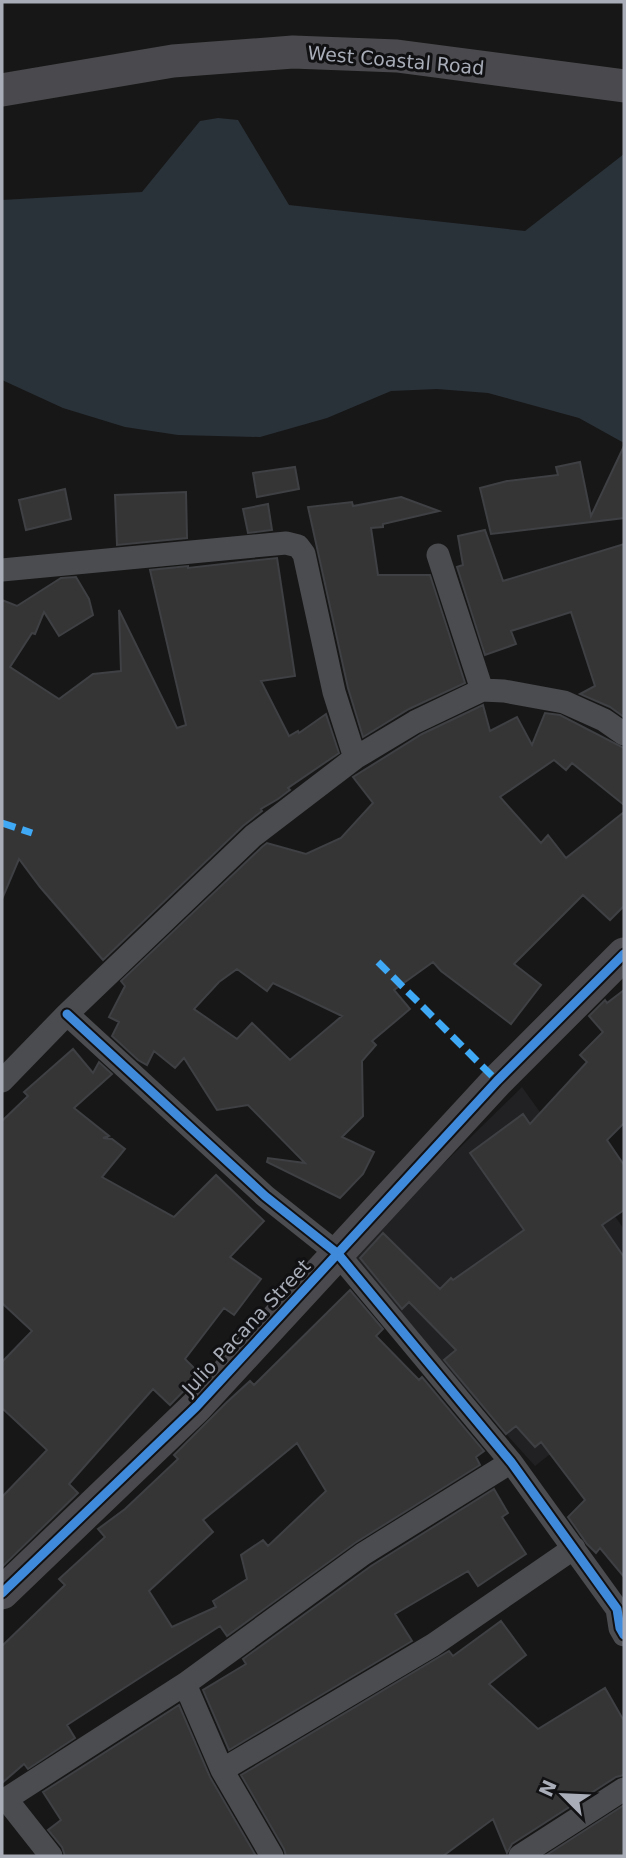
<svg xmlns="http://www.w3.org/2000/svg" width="626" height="1858" font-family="'DejaVu Sans',sans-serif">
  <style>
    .built { fill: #212123 }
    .water { fill: #2a3239 }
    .building { fill: #353536; stroke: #3f4043; stroke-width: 2; fill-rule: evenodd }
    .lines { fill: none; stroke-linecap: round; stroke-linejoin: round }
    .street { stroke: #4b4c50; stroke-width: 23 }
    .secondary { stroke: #4a4a4e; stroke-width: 33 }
    .quiet { stroke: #3fa9f5; stroke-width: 7; stroke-dasharray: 14 7; stroke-linecap: butt }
    .cycleway-casing { stroke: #111113; stroke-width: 13 }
    .cycleway { stroke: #408adc; stroke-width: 9 }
    .labels { text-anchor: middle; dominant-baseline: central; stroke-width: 6; stroke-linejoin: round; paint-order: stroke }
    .street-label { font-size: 19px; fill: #a8adb8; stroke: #111113 }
  </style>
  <rect width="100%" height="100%" fill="#171717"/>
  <path class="built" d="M 522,1087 L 624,1229 L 624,1396 L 535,1466 L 347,1258 Z"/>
  <path class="water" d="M 218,118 L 238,120 L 289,205 L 525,231 L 624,154 L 624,443 L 579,418 L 488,393 L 437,389 L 391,391 L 327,418 L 260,437 L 178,435 L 125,427 L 63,408 L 2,380 L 2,200 L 142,192 L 200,121 Z"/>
  <path class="building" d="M 624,446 L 624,518 L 491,534 L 480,488 L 507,481 L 558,475 L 556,467 L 580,462 L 591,516 Z
    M 295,467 L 299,489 L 257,497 L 253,473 Z
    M 65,489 L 71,519 L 26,530 L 19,500 Z
    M 186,492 L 187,538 L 117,545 L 115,495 Z
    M 401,497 L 439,511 L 383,524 L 383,527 L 371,528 L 378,575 L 430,575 L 465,683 L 409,709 L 363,737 L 348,688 L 308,507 L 352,502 L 353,506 Z
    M 268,504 L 272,530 L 248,533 L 243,509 Z
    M 485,530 L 503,581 L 624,544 L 624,717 L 610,707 L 580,694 L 595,686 L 571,612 L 511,631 L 516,644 L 485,655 L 457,567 L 463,565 L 458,536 Z
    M 277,558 L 295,676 L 261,681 L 289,736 L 298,731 L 299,733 L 326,714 L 339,753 L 288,788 L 290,790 L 278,799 L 261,809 L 262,811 L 243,826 L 103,960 L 40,887 L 19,859 L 2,899 L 2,600 L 17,606 L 61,578 L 76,577 L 89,599 L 93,615 L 59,636 L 44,612 L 35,634 L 32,633 L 10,667 L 59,699 L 93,674 L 121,671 L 119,610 L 177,728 L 186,725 L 150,570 L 188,566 L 188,568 Z
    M 483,705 L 490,731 L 517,717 L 532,745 L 545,713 L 560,715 L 624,748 L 624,805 L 572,763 L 566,770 L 554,760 L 500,797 L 541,843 L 548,835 L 566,858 L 624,812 L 624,906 L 610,920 L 583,895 L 514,964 L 541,985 L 511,1024 L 441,971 L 433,962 L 394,990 L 410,1009 L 372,1041 L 376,1045 L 362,1061 L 363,1116 L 342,1137 L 374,1152 L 363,1174 L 340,1198 L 267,1162 L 268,1158 L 305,1163 L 248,1105 L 217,1110 L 184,1058 L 175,1068 L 154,1051 L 147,1065 L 138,1060 L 112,1036 L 119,1022 L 109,1017 L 125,986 L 121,981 L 262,847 L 267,843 L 306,854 L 341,838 L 373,803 L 353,777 L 422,734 ZM 237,969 L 267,991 L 273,983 L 342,1016 L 290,1060 L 252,1023 L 237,1039 L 194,1009 L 219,982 Z
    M 624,990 L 624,1123 L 607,1140 L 624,1165 L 624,1210 L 602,1225 L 624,1257 L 624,1577 L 600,1548 L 596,1553 L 587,1544 L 568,1517 L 585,1500 L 541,1442 L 535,1447 L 516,1426 L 506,1434 L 444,1360 L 456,1350 L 409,1302 L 402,1309 L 360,1258 L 383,1233 L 440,1289 L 451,1278 L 453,1280 L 524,1230 L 470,1153 L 523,1114 L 530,1124 L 587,1062 L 580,1055 L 603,1032 L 589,1016 L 605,1000 L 607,1003 Z
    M 73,1049 L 93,1073 L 99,1062 L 112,1074 L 74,1108 L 109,1136 L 103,1138 L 112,1139 L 125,1149 L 102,1177 L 174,1217 L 216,1175 L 264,1221 L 230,1257 L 261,1279 L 234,1315 L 224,1308 L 185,1359 L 200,1374 L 170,1405 L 153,1389 L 69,1484 L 78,1493 L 2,1567 L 2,1497 L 47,1450 L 2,1408 L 2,1362 L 32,1331 L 2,1303 L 2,1121 L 28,1096 L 24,1092 Z
    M 350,1290 L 383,1329 L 376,1336 L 419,1380 L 422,1377 L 484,1451 L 476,1457 L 480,1465 L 355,1543 L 227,1636 L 220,1626 L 67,1725 L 75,1738 L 28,1769 L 24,1764 L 2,1783 L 2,1646 L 65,1585 L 59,1579 L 105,1537 L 98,1529 L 125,1509 L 178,1459 L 174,1455 L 227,1402 L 250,1381 L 254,1385 ZM 297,1443 L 326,1491 L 268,1546 L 263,1540 L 241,1555 L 247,1579 L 213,1601 L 216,1607 L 172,1627 L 149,1591 L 213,1532 L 203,1520 Z
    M 494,1489 L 508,1513 L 502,1517 L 526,1554 L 478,1586 L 468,1571 L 395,1614 L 412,1641 L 229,1750 L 203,1690 L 246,1664 L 243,1659 L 371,1566 Z
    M 501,1621 L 526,1655 L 489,1684 L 538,1729 L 605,1688 L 624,1721 L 624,1775 L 616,1777 L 512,1844 L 507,1853 L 493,1819 L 443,1856 L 286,1856 L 284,1849 L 241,1775 L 449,1651 L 453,1656 Z
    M 179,1705 L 210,1777 L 256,1856 L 65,1856 L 62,1847 L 48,1830 L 61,1820 L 43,1792 Z
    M 624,1805 L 624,1856 L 545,1856 Z"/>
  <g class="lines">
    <path class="street" d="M 438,555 L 482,690
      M 2,570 L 286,543 L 298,546 L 304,554 L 334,692 L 355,758
      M 67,1014 L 265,1196 L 338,1254 L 511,1462 L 617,1609 L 620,1628 L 624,1635
      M 2,1081 L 67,1014 L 253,836 L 355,758 L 415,722 L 482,690 L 504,691 L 564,702 L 604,720 L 624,734
      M 185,1684 L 222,1770 L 272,1856
      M 222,1770 L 433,1645 L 574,1548
      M 51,1856 L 6,1799 L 185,1684 L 363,1554 L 511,1462
      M 520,1856 L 624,1789"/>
    <path class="secondary" d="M 2,90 L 173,61 L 293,52 L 397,56 L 624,86
      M 2,1593 L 196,1407 L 497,1081 L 624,954"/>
    <path class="quiet" d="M 2,823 L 32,833
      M 378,962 L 497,1081"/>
    <defs>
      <path id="cycleway" d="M 67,1014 L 265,1196 L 338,1254 L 511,1462 L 617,1609 L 620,1628 L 624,1635
        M 2,1593 L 196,1407 L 497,1081 L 624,954"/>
    </defs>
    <use href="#cycleway" class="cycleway-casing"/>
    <use href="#cycleway" class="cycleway"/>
  </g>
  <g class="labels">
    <g class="street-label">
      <text transform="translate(396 60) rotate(5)">West Coastal Road</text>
      <text transform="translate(246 1327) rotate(-47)">Julio Pacana Street</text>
    </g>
  </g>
  <rect width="626" height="1858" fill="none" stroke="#a8adb8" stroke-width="7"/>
  <g transform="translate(563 1795) rotate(294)" stroke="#111113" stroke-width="5" paint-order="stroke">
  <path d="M0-5L12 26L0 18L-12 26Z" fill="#a8adb8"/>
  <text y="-10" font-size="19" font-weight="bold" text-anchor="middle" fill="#a8adb8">N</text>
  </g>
</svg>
